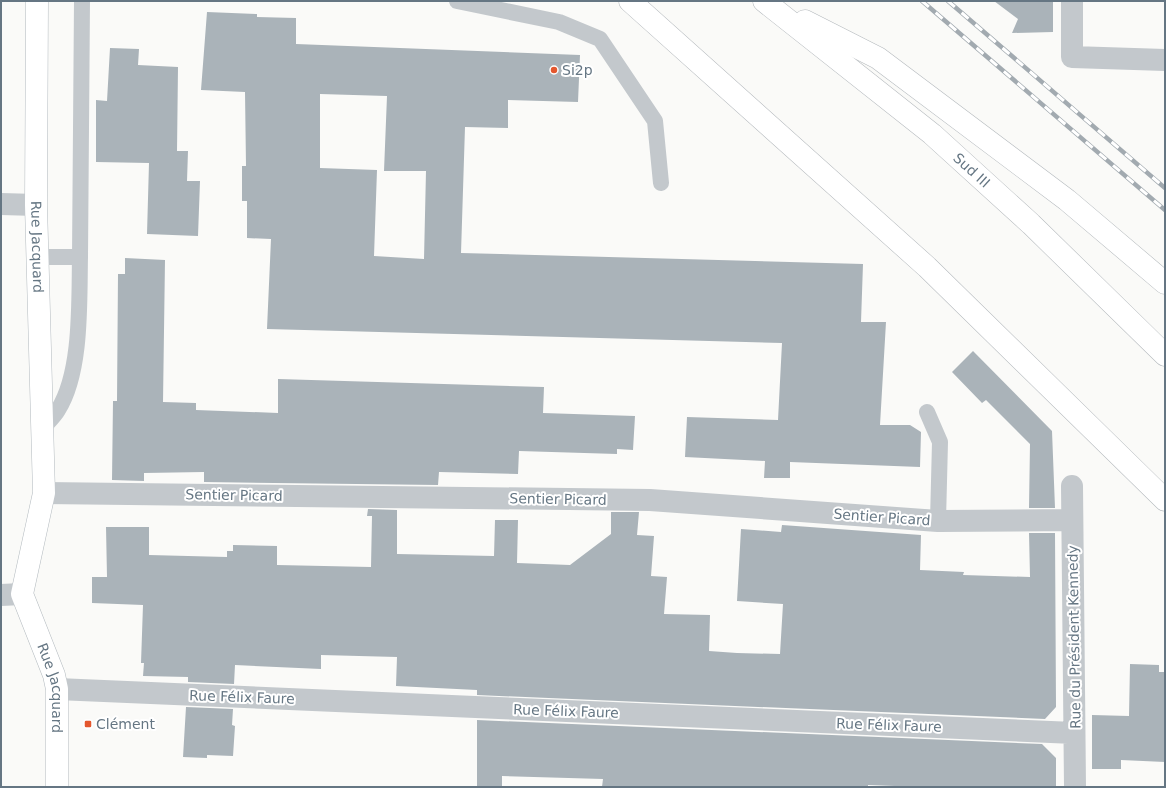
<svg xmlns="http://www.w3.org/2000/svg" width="1166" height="788" font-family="'DejaVu Sans',sans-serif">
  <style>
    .building { fill: #aab3b9; fill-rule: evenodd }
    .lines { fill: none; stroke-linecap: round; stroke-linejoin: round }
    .secondary-casing { stroke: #b3babf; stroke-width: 23 }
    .highway-casing { stroke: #b4b9bd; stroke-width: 23 }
    .lane { stroke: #c3c8cc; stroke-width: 16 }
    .street { stroke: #c3c8cc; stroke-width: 22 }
    .secondary { stroke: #fff; stroke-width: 22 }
    .highway { stroke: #fff; stroke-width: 22 }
    .rail-casing { stroke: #a2aab0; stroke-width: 4.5 }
    .rail { stroke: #fff; stroke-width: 3; stroke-dasharray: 9; stroke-linecap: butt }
    .poi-dot { fill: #e4572e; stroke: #fff; stroke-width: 1.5 }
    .labels { text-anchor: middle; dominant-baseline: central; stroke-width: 4; stroke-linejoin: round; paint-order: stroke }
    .poi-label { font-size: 14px; fill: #657683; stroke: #fff; text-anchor: start }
    .street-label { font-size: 14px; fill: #657683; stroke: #fff }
  </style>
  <rect width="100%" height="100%" fill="#fafaf8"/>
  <path class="building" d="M 994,1 L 1053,1 L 1053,32 L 1012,33 L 1018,19 Z
    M 207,12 L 257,14 L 257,17 L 296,18 L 296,44 L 580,55 L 578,102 L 508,100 L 508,128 L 465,127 L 461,253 L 863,264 L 861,322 L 886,322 L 880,425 L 910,425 L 921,432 L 920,467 L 790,462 L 790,478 L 764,478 L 765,461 L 685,457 L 687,417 L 778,420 L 782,343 L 267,329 L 271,239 L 247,238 L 247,201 L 242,201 L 242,166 L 246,166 L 245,92 L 201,90 ZM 320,94 L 387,96 L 384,171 L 426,171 L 424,259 L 374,256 L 377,170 L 320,168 Z
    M 110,48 L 139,49 L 138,65 L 178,67 L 177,151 L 188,151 L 187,181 L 200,181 L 198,236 L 147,234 L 149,163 L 96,162 L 96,100 L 107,101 Z
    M 125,258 L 165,260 L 163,402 L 196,403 L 196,410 L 278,413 L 278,379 L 544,387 L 543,413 L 635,416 L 633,450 L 617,449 L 617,454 L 519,451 L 518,474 L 439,472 L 438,485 L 204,482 L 204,472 L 144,473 L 144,481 L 112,480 L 113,401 L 117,401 L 118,274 L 125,274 Z
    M 973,351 L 1052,431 L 1055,508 L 1029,508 L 1030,444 L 986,400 L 982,403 L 952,372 Z
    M 368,509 L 397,510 L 397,554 L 494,556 L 495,520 L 518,520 L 517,563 L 570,565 L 611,534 L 611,512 L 639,512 L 637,535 L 654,536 L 651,576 L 667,577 L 664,614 L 710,615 L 709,651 L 737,653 L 780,654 L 783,604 L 737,601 L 741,529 L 781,532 L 782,525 L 921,535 L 920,570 L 964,572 L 963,575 L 1030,577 L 1029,533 L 1055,533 L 1056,707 L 1045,719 L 477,695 L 477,690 L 396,686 L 397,657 L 321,655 L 321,669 L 235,665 L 234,684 L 188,682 L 188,677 L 143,676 L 144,663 L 141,663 L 143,605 L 92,603 L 92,577 L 107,577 L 106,527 L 149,527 L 149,555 L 227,557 L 227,551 L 233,551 L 233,545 L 277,546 L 277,565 L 371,567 L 372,516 L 367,516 Z
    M 1130,664 L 1159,665 L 1159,672 L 1165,672 L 1165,762 L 1121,760 L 1121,769 L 1092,769 L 1092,715 L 1129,716 Z
    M 186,707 L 233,709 L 232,725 L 235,726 L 233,756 L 207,755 L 207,758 L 183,757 Z
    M 477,720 L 1042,744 L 1056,758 L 1056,787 L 921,787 L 868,785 L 868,787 L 602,787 L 603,779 L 502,776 L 502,787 L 477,787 Z"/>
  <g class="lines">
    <defs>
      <g id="secondary">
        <path id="s1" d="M 37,1 L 36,205 L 44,493 L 22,594 L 54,675 L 57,689 L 57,787"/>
      </g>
      <g id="highway">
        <path d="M 630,1 L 927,267 L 1165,500"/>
        <path id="s2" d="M 764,1 L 932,134 L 1031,224 L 1165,355"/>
        <path d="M 805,21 L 878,58 L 1067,200 L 1165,283"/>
      </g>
    </defs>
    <use href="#secondary" class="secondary-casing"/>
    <use href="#highway" class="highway-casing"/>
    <path class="lane" d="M 457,1 L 559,22 L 600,39 L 655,121 L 661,183
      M 37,257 L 80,257 C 79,302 82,372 58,410 C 54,417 47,423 42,429
      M 80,257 L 82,1
      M 927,412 L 940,442 L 938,521"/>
    <path class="street" d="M 1072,1 L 1072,57 L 1165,60
      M 1,204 L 36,205
      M 1072,486 L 1075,787
      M 44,493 L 650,500 L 938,521 L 1072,520
      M 1,595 L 22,594
      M 57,689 L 1074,733"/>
    <use href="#secondary" class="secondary"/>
    <use href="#highway" class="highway"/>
    <defs>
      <path id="rail" d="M 922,1 L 1165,210
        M 948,1 L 1165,188"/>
    </defs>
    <use href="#rail" class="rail-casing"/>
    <use href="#rail" class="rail"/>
  </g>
  <g class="poi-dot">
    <circle cx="554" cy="70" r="4"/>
    <rect x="84" y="720" width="8" height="8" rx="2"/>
  </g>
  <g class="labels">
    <g class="poi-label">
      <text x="562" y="70">Si2p</text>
      <text x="96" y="724">Clément</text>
    </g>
    <g class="street-label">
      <text stroke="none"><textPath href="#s2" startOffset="268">Sud III</textPath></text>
      <text stroke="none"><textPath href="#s1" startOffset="246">Rue Jacquard</textPath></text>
      <text transform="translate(234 495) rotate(1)">Sentier Picard</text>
      <text transform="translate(558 499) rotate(1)">Sentier Picard</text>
      <text transform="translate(882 517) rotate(4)">Sentier Picard</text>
      <text transform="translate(1074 637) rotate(-91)">Rue du Président Kennedy</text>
      <text stroke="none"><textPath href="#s1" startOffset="695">Rue Jacquard</textPath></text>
      <text transform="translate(242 697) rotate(2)">Rue Félix Faure</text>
      <text transform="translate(566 711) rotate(2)">Rue Félix Faure</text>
      <text transform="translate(889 725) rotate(2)">Rue Félix Faure</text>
    </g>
  </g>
  <rect width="1166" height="788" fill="none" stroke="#657683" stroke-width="4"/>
</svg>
